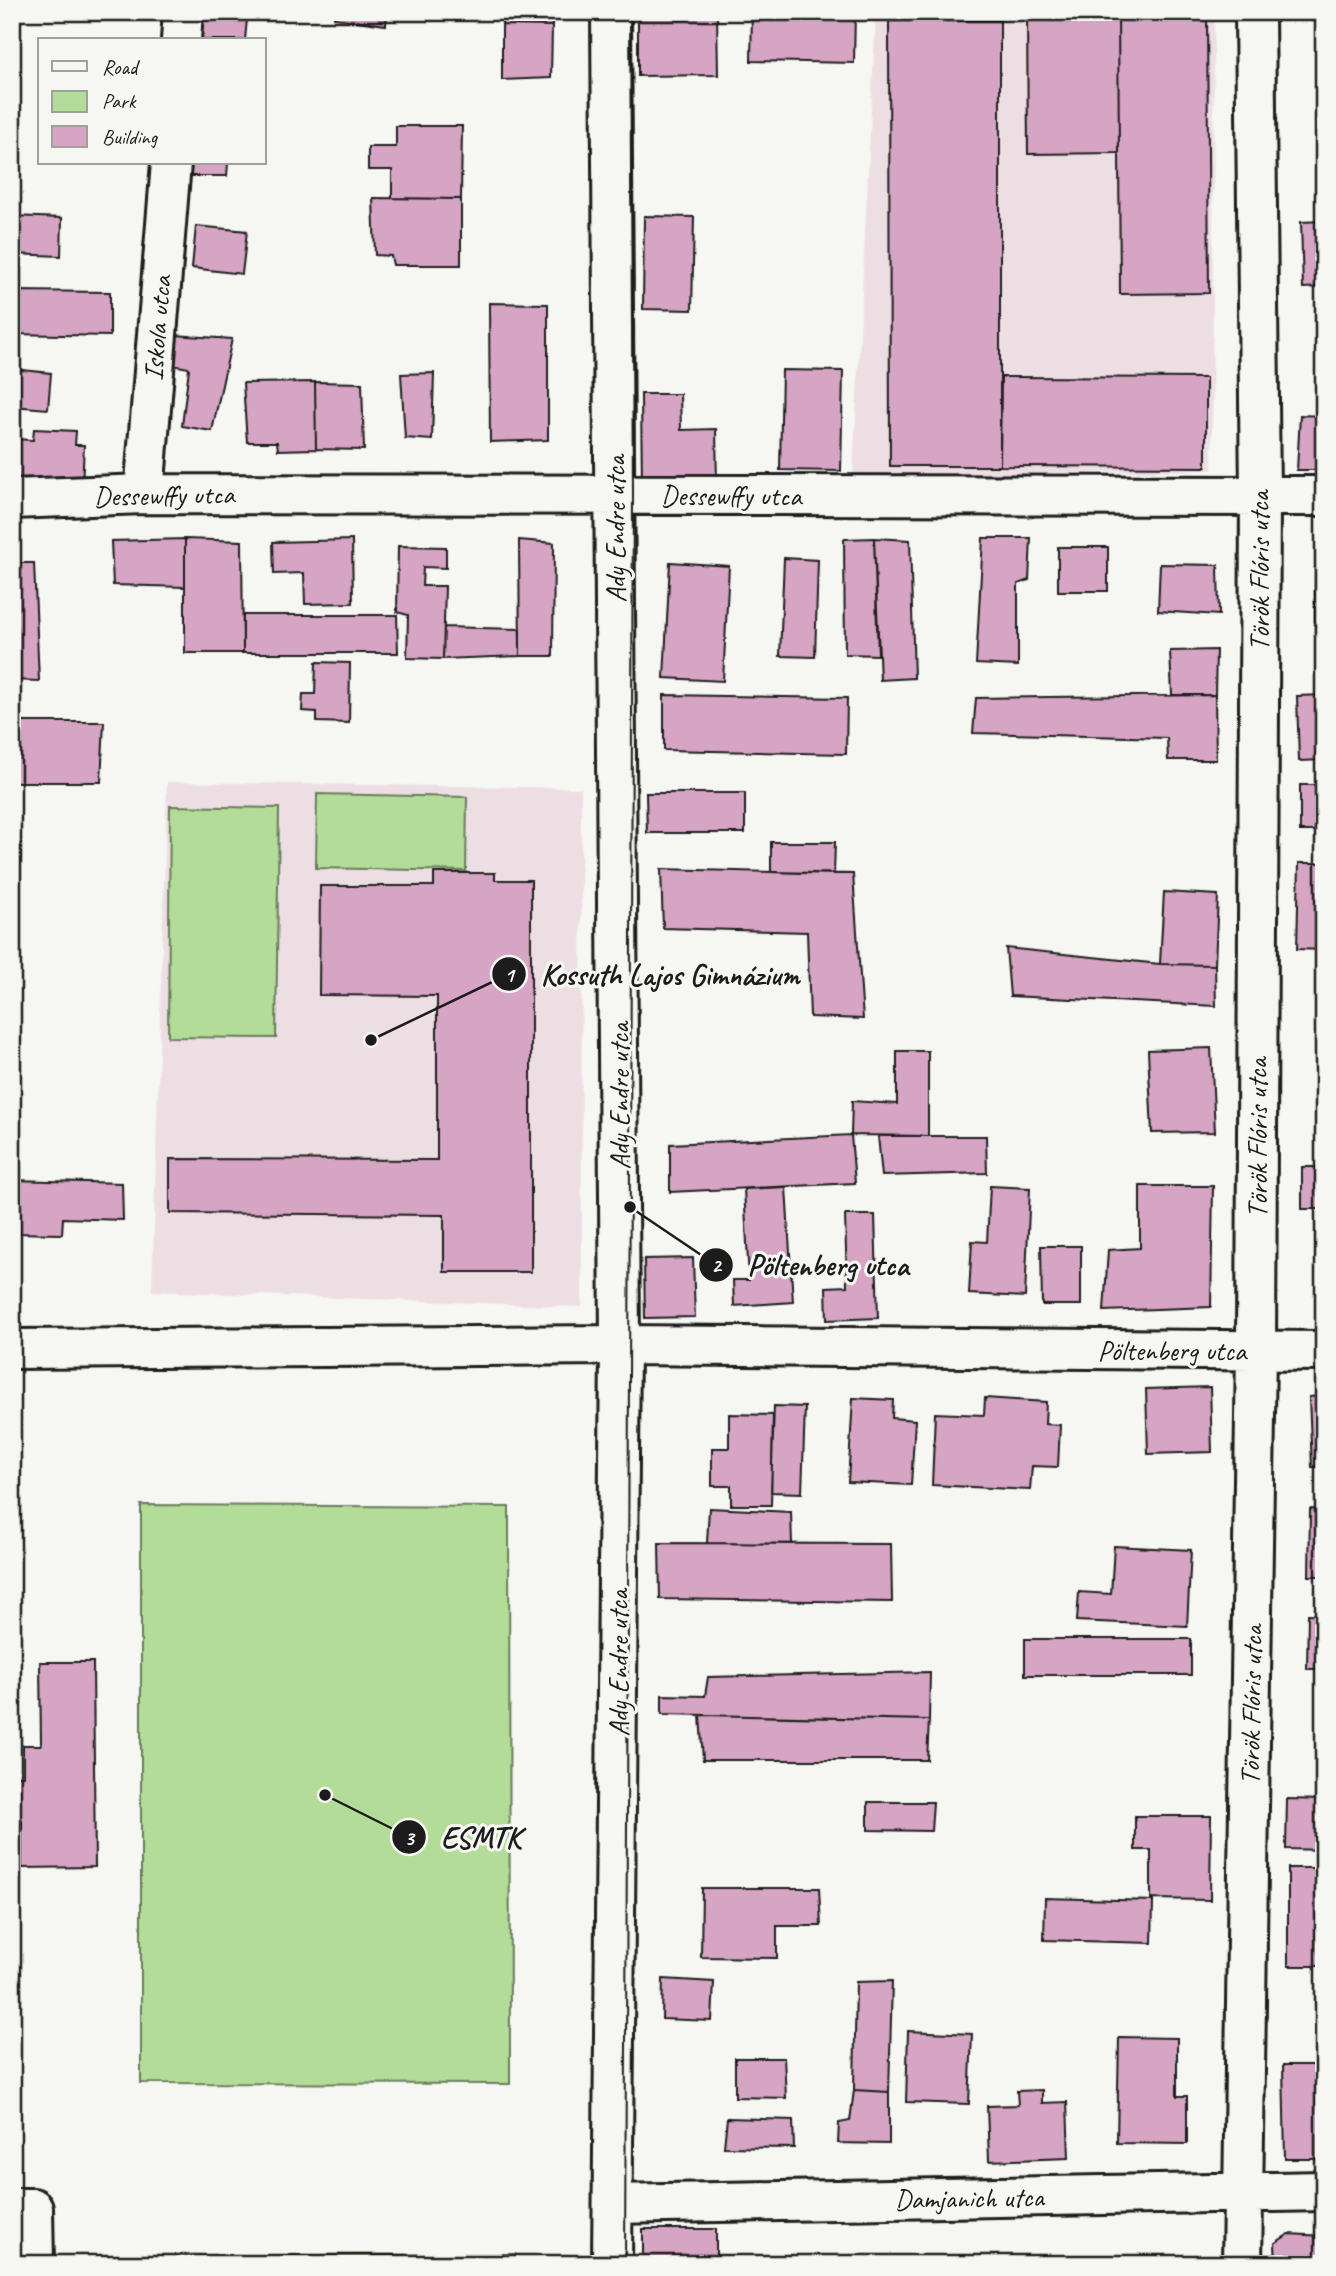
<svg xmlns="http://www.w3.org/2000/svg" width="1336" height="2276" font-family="Caveat,sans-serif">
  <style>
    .built { fill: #eddee4 }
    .green { fill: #b3dc99; stroke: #687c5a; stroke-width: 2 }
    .building { fill: #d7a5c4; stroke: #1c1c1c; stroke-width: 2 }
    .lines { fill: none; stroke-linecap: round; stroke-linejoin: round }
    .minor-casing { stroke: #1c1c1c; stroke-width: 44 }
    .minor { stroke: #f6f6f2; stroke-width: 38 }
    .tram { stroke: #1c1c1c; stroke-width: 2 }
    .labels { text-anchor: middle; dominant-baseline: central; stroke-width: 6; stroke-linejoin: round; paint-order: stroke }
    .street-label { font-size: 28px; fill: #1c1c1c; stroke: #f6f6f2 }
    .leader { fill: none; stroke: #1c1c1c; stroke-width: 2.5 }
    .callout-dot { fill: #1c1c1c; stroke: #f6f6f2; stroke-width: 2.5 }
    .mark-label { font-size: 21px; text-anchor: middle; font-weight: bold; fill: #fff }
    .callout-label { font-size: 30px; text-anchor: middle; font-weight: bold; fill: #1c1c1c; stroke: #f6f6f2; stroke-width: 6; stroke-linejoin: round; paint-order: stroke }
  </style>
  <rect width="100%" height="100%" fill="#f6f6f2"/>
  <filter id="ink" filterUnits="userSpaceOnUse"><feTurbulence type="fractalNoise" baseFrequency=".0143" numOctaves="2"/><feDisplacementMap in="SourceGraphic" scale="14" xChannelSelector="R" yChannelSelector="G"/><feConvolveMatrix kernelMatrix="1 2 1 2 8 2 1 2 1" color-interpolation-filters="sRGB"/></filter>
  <g filter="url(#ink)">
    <path class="built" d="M 876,12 L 1214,12 L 1212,470 L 853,476 Z
      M 167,782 L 581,788 L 582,1307 L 152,1291 Z"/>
    <path class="green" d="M 317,794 L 467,797 L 466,871 L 316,868 Z
      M 170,806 L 279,808 L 276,1038 L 168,1037 Z
      M 141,1505 L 509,1507 L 510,2084 L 141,2083 Z
      M 515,2254 L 515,2264 L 163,2264 L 163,2257 Z"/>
    <path class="building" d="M 335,12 L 387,12 L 386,25 L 334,18 Z
      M 502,12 L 552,12 L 552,26 L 502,25 Z
      M 638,12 L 717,12 L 718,75 L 638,76 Z
      M 752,12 L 855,12 L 854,63 L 751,61 Z
      M 1027,12 L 1118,12 L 1119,153 L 1028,154 Z
      M 1118,12 L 1207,12 L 1209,293 L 1120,294 Z
      M 201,13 L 247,19 L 245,40 L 198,40 Z
      M 1000,20 L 1000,466 L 890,466 L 889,21 Z
      M 502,25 L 552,26 L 551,78 L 502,80 Z
      M 396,126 L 462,126 L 461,199 L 392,198 L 392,170 L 368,170 L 368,147 L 396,147 Z
      M 187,163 L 228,163 L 227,176 L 186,176 Z
      M 373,198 L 461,199 L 461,265 L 393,265 L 391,256 L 375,255 Z
      M 12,216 L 62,218 L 61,256 L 12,254 Z
      M 644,216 L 694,217 L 692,310 L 643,309 Z
      M 1324,221 L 1324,287 L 1303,288 L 1301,222 Z
      M 196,226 L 247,231 L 242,274 L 192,268 Z
      M 12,291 L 110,292 L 110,336 L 12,334 Z
      M 489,303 L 548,304 L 548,440 L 490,442 Z
      M 174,335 L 232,339 L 212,431 L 182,426 L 189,368 L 172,365 Z
      M 12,369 L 51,373 L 48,409 L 12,406 Z
      M 782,370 L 843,371 L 841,471 L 780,470 Z
      M 434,373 L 432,440 L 405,438 L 401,374 Z
      M 1001,377 L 1206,378 L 1206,467 L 1000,466 Z
      M 315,382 L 362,383 L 364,450 L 316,449 Z
      M 315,382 L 316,449 L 278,450 L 277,442 L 247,442 L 243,383 Z
      M 641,394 L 680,394 L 681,430 L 716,429 L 717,486 L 642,486 Z
      M 1300,415 L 1324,416 L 1324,470 L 1297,470 Z
      M 34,429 L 76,431 L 75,445 L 84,445 L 82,487 L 12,484 L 13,439 L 33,440 Z
      M 874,538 L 878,655 L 845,654 L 844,539 Z
      M 874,538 L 910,540 L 914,678 L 880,680 Z
      M 983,538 L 1031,538 L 1029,580 L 1018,584 L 1018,666 L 976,664 Z
      M 185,539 L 242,541 L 243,653 L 185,653 Z
      M 185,539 L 185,587 L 113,585 L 111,541 Z
      M 352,540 L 353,603 L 305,604 L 304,573 L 274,574 L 273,542 Z
      M 519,540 L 554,543 L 553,656 L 520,656 Z
      M 398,546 L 446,547 L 446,568 L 423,567 L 422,586 L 445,586 L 443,659 L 407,658 L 408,615 L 397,612 Z
      M 1058,547 L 1108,547 L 1108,591 L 1058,591 Z
      M 784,558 L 818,560 L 815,657 L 780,656 Z
      M 670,562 L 729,566 L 723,681 L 664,678 Z
      M 12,563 L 34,563 L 39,681 L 12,680 Z
      M 1160,564 L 1218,565 L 1219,615 L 1158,611 Z
      M 1315,568 L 1324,568 L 1324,632 L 1315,632 Z
      M 243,615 L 397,615 L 398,653 L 243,653 Z
      M 444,627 L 520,629 L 520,656 L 443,659 Z
      M 1216,650 L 1215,695 L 1172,695 L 1170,651 Z
      M 316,662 L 350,663 L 349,723 L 317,722 L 317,712 L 302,711 L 303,694 L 315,694 Z
      M 664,695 L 847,698 L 846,754 L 664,750 Z
      M 1215,695 L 1216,760 L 1168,760 L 1167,738 L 973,733 L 976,698 Z
      M 1324,695 L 1324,760 L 1299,761 L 1297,696 Z
      M 12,722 L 104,722 L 101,782 L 12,782 Z
      M 1300,785 L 1324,785 L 1324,831 L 1300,831 Z
      M 646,793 L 745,793 L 745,833 L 647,833 Z
      M 771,842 L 835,842 L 834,874 L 771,872 Z
      M 1299,863 L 1324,863 L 1324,950 L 1297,949 Z
      M 661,869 L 853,874 L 863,1019 L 810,1017 L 807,932 L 663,928 Z
      M 434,873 L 495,873 L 495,880 L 531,880 L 531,1272 L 444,1272 L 444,1215 L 170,1213 L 170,1159 L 437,1160 L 437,996 L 319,995 L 320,886 L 434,886 Z
      M 1164,892 L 1218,895 L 1215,965 L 1160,964 Z
      M 1006,948 L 1160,964 L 1215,965 L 1216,1006 L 1010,996 Z
      M 1211,1048 L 1215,1132 L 1152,1133 L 1148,1050 Z
      M 897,1051 L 928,1051 L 928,1136 L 851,1135 L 852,1101 L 897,1104 Z
      M 851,1135 L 855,1183 L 670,1192 L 670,1144 Z
      M 878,1136 L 986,1136 L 987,1173 L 882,1176 Z
      M 1302,1167 L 1324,1167 L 1324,1209 L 1302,1209 Z
      M 12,1180 L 122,1183 L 123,1220 L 63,1218 L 62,1234 L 12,1233 Z
      M 990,1186 L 1030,1188 L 1025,1297 L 969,1294 L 972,1241 L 987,1242 Z
      M 1140,1186 L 1213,1186 L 1211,1307 L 1104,1311 L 1108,1250 L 1140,1248 Z
      M 786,1187 L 793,1302 L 734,1306 L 733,1280 L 749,1280 L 744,1189 Z
      M 845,1215 L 875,1215 L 878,1318 L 827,1320 L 826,1287 L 847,1286 Z
      M 1041,1246 L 1081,1246 L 1081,1305 L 1042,1305 Z
      M 693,1258 L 695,1317 L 645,1318 L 644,1259 Z
      M 1210,1387 L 1212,1452 L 1148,1454 L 1146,1389 Z
      M 1324,1396 L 1324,1467 L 1312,1467 L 1309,1397 Z
      M 853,1398 L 893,1400 L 892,1418 L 915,1420 L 911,1485 L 848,1482 Z
      M 985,1398 L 1046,1402 L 1045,1424 L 1060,1425 L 1058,1467 L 1032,1466 L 1030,1490 L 932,1485 L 935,1413 L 984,1415 Z
      M 774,1406 L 805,1407 L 802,1493 L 771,1492 Z
      M 729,1414 L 773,1415 L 771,1505 L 731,1505 L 731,1486 L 712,1486 L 712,1448 L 729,1448 Z
      M 709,1508 L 791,1512 L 792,1544 L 707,1543 Z
      M 1310,1509 L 1324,1510 L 1324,1576 L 1309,1576 Z
      M 659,1543 L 891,1544 L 892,1602 L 660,1599 Z
      M 1114,1546 L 1191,1550 L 1187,1626 L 1077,1621 L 1079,1592 L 1111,1594 Z
      M 1308,1614 L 1324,1615 L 1324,1669 L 1307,1669 Z
      M 1025,1639 L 1191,1639 L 1191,1675 L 1025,1675 Z
      M 40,1662 L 93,1662 L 95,1867 L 22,1868 L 22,1821 L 12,1821 L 12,1776 L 23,1776 L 23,1745 L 41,1745 Z
      M 930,1672 L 929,1720 L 662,1714 L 662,1695 L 705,1696 L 708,1677 Z
      M 700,1715 L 929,1720 L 927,1760 L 703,1760 Z
      M 1319,1730 L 1324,1730 L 1324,1784 L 1320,1784 Z
      M 1287,1799 L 1324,1800 L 1324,1850 L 1286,1849 Z
      M 868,1802 L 933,1802 L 931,1831 L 868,1830 Z
      M 1135,1816 L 1211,1816 L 1210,1900 L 1151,1899 L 1151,1850 L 1135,1850 Z
      M 1288,1868 L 1324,1868 L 1324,1966 L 1288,1966 Z
      M 702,1888 L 819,1888 L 821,1926 L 777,1926 L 777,1958 L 701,1957 Z
      M 1045,1898 L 1153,1901 L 1152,1943 L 1044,1940 Z
      M 663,1979 L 714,1982 L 712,2021 L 662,2019 Z
      M 892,1981 L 889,2092 L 854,2090 L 856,1982 Z
      M 908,2031 L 972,2034 L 969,2104 L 906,2102 Z
      M 1119,2037 L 1177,2038 L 1177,2096 L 1187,2096 L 1187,2144 L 1117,2143 Z
      M 735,2058 L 784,2058 L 786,2098 L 735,2097 Z
      M 1283,2065 L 1324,2065 L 1324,2159 L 1285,2159 Z
      M 854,2090 L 889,2092 L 889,2144 L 838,2143 L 839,2123 L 850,2121 Z
      M 1042,2090 L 1042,2103 L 1067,2102 L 1069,2158 L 989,2161 L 987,2106 L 1018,2105 L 1017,2091 Z
      M 727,2118 L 793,2120 L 794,2148 L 724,2147 Z
      M 643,2229 L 716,2229 L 716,2264 L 643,2264 Z
      M 1289,2234 L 1324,2236 L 1324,2264 L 1276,2264 L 1275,2243 Z"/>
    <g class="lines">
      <defs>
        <path id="minor" d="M 611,12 L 620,1345 L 612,2264
          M 181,40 L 183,12
          M 144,494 L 171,163
          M 12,499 L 144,494 L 1324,496
          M 12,1349 L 620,1345 L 1324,1351
          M 613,2204 L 1324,2191
          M 12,2208 L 33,2208 L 34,2264
          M 1242,2264 L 1256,1351 L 1260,496 L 1255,12"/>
      </defs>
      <use href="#minor" class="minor-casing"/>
      <use href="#minor" class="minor"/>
      <path class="tram" d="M 625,2264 L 633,494 L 630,12"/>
    </g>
  </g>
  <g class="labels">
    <g class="street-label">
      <text transform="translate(157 328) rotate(-85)">Iskola utca</text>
      <text transform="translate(164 495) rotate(-1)">Dessewffy utca</text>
      <text x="731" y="495">Dessewffy utca</text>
      <text transform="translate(615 529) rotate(-90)">Ady Endre utca</text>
      <text transform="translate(1259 571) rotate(-90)">Török Flóris utca</text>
      <text transform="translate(619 1096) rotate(-90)">Ady Endre utca</text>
      <text transform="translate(1257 1138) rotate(-90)">Török Flóris utca</text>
      <text x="1172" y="1350">Pöltenberg utca</text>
      <text transform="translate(618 1663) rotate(-90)">Ady Endre utca</text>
      <text transform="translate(1251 1705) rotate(-89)">Török Flóris utca</text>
      <text transform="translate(969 2198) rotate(-1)">Damjanich utca</text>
    </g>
  </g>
  <path class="leader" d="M371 1040L509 974M630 1207L716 1265M325 1795L409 1837"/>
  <g class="callout-dot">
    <circle cx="371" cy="1040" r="7"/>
    <circle cx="630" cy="1207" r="7"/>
    <circle cx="325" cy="1795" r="7"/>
    <circle cx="509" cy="974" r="18"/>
    <circle cx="716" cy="1265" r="18"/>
    <circle cx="409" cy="1837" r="18"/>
  </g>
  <g class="mark-label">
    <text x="509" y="982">1</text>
    <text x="716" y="1272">2</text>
    <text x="409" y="1845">3</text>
  </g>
  <g class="callout-label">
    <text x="670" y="985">Kossuth Lajos Gimnázium</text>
    <text x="828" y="1275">Pöltenberg utca</text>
    <text x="481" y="1848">ESMTK</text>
  </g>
  <rect width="1336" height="2276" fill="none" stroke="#f6f6f2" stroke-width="42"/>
  <rect x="21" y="21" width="1294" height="2234" fill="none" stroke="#1c1c1c" stroke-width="2.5" filter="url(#ink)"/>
  <rect x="38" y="38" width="228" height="126" fill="#f6f6f2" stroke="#9f9f9c" stroke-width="2"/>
  <rect x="52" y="61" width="35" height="10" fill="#f6f6f2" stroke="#9f9f9c" stroke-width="2"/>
  <text x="102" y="74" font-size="21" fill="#1c1c1c">Road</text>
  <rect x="52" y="91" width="35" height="21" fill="#b3dc99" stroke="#9f9f9c" stroke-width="2"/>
  <text x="102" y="108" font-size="21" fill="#1c1c1c">Park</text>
  <rect x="52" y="126" width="35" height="21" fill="#d7a5c4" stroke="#9f9f9c" stroke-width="2"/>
  <text x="102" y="144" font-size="21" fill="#1c1c1c">Building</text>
</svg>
